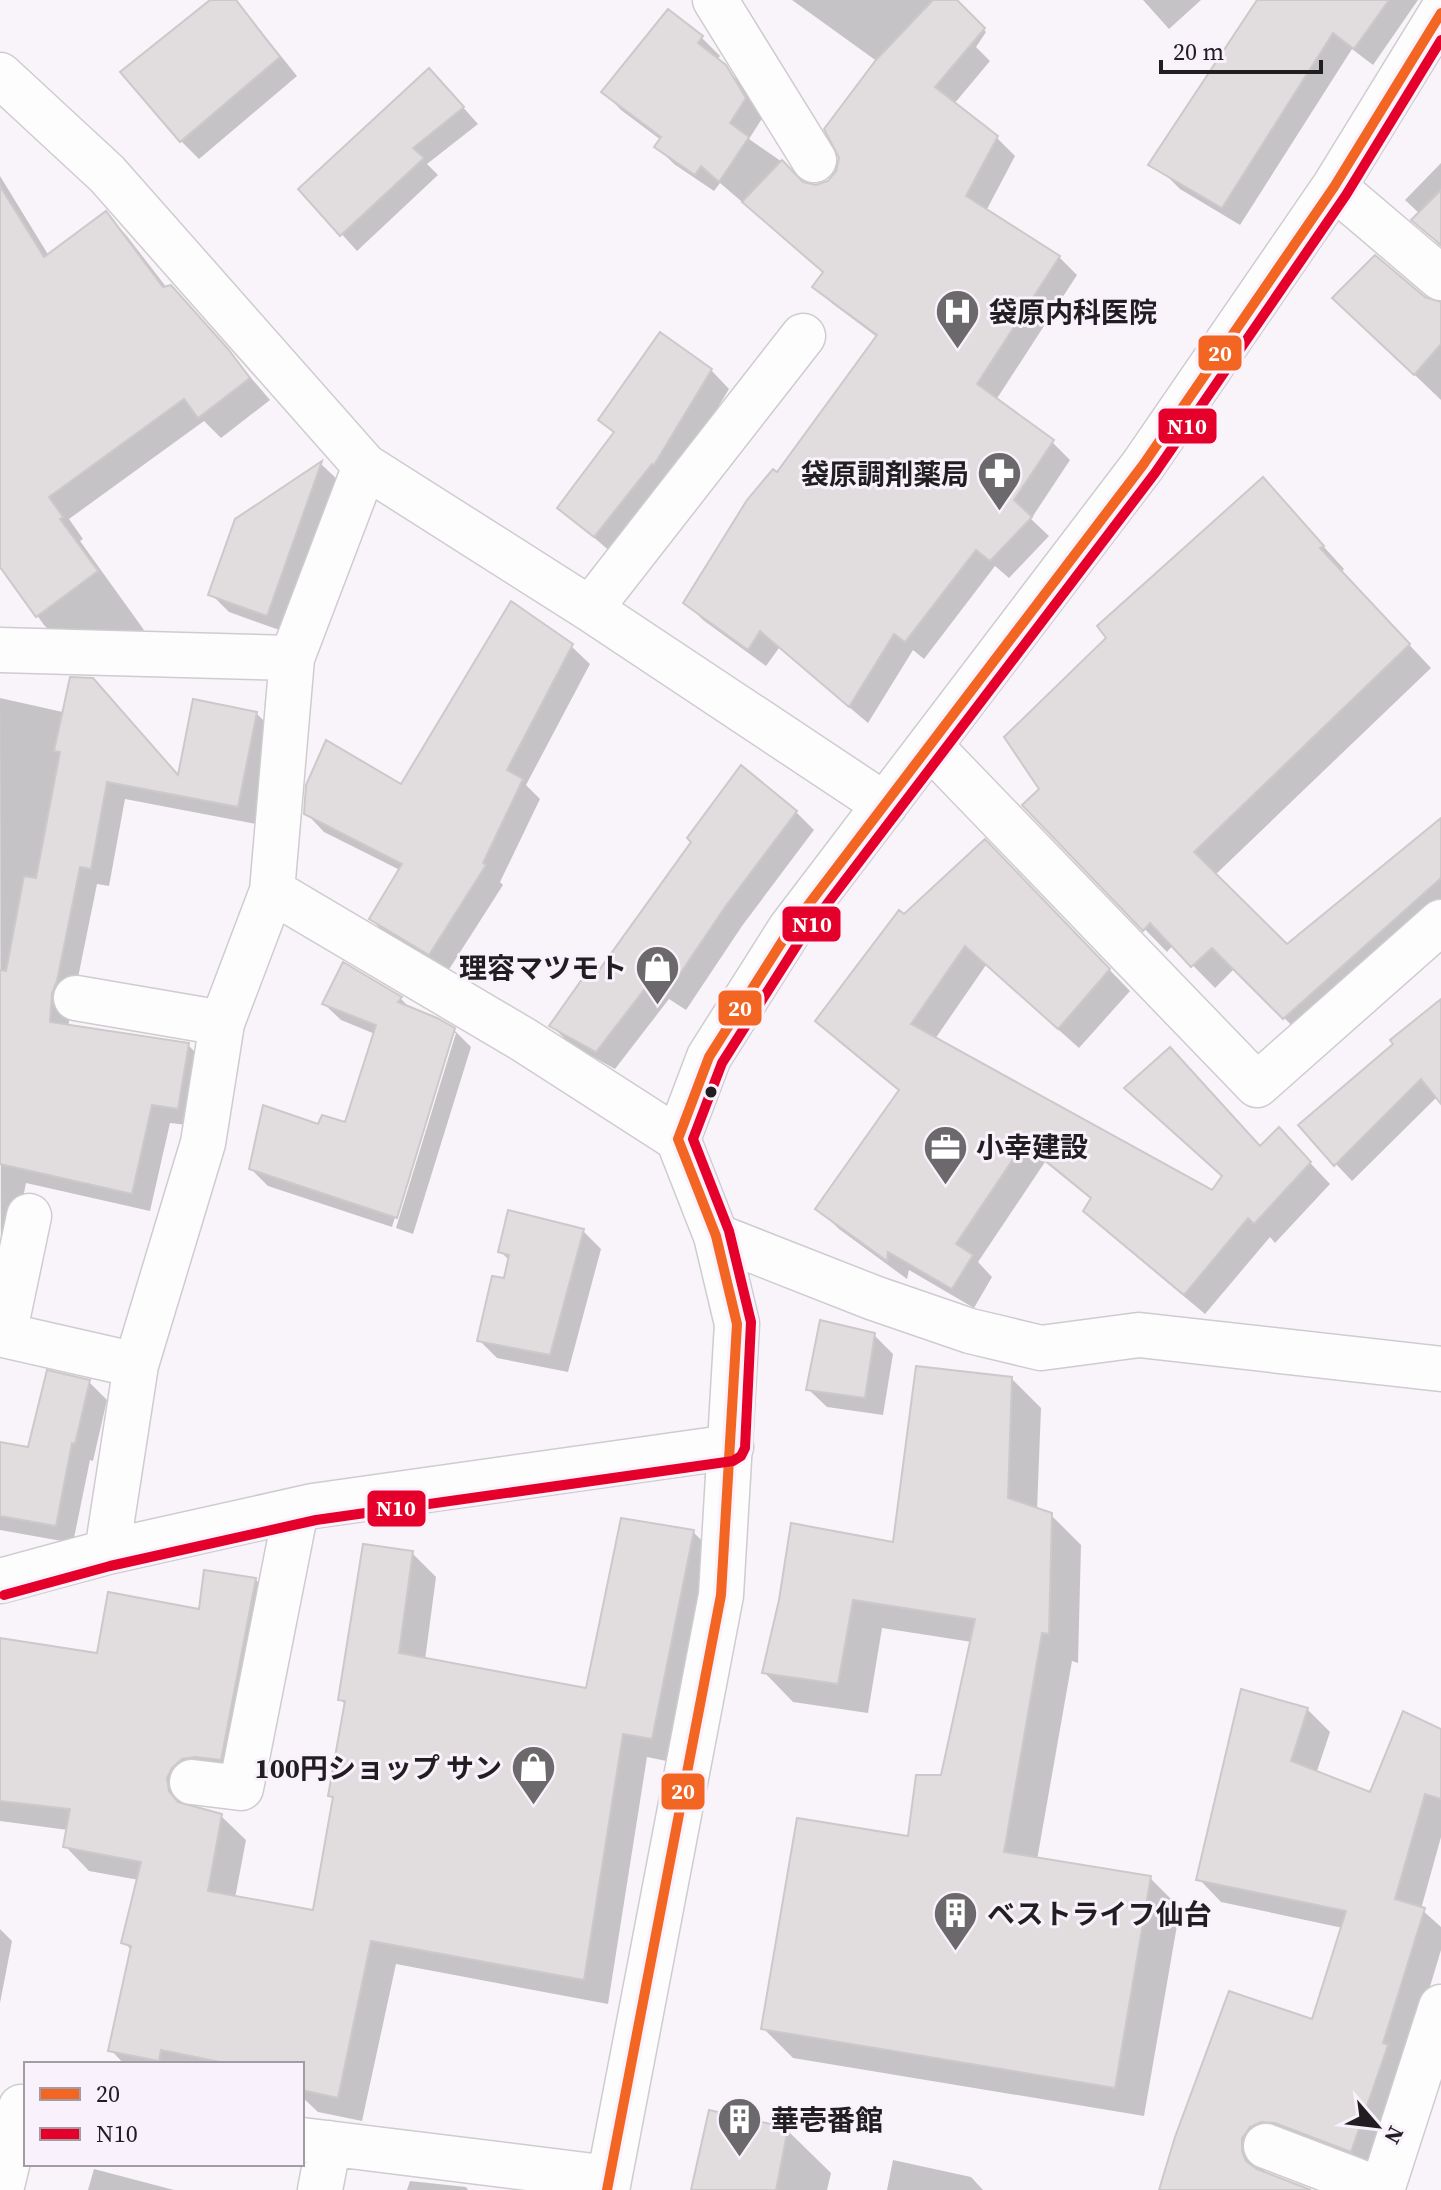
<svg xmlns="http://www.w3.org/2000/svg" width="1441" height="2190" font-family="'Source Serif 4','Noto Sans JP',serif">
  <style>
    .shadow { fill: #0003 }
    .building { fill: #e1ddde; stroke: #cdc9ca; stroke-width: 2 }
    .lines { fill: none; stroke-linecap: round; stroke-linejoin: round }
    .minor-casing { stroke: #cfccd0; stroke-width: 47 }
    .minor { stroke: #fefdfe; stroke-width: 44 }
    .bus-1-casing { stroke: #f9f1fc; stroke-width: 16 }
    .bus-2-casing { stroke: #f9f1fc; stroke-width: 16 }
    .bus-1 { stroke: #f26522; stroke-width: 10 }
    .bus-2 { stroke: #e4002b; stroke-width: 10 }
    .bus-dot { fill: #201e21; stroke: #f9f1fc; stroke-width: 3 }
    .labels { text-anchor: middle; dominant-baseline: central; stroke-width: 6; stroke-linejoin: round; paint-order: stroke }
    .poi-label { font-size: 28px; font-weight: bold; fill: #201e21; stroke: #f9f1fc; text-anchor: start }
    .line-badge { stroke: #f9f1fc; stroke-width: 3 }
    .badge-label { font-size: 22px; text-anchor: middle; font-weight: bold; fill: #fff }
  </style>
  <rect width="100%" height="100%" fill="#f8f4f9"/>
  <path class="shadow" d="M 213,0 L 236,0 L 297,76 L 199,159 L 181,141 Z
    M 792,0 L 955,0 L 986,32 L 976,47 L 990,61 L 954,104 L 997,138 L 1015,156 L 986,211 L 1059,257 L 1077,275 L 996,400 L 1052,442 L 1070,460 L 1031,519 L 1049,536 L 1009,578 L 995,566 L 924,659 L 913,650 L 868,723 L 779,648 L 766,666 L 703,620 L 685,602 L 877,337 L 833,304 L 815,287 L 825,273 L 720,183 L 714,191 L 674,164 L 656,146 L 661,140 L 621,110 L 604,92 L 668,12 L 702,38 L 720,56 L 717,60 L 743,85 L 763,117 L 749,139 L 785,164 L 805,184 L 816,187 L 829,182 L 838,172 L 878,62 Z
    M 1143,0 L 1201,0 L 1169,29 Z
    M 1259,0 L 1418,0 L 1373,65 L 1352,49 L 1240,225 L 1180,189 L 1162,171 Z
    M 444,86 L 478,124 L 427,164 L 438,175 L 357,251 L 301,189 Z
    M 1441,163 L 1441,247 L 1414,220 L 1420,214 L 1405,200 Z
    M 0,176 L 49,256 L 105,214 L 126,235 L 167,288 L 171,287 L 192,309 L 270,400 L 221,438 L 204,421 L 69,519 L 83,539 L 80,541 L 144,630 L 119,648 L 66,647 L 44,625 L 11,579 L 0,554 Z
    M 1424,299 L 1441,304 L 1441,400 L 1374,336 Z
    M 711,370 L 729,389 L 673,482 L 613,554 L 560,508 L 615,434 L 601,420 Z
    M 321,464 L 339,481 L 285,632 L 229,612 L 211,594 L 236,520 Z
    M 1263,480 L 1344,569 L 1341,572 L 1431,668 L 1215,875 L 1287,947 L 1441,821 L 1441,919 L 1306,1040 L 1235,968 L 1215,988 L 1173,945 L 1167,952 L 1024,805 L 1041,789 L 1109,638 Z
    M 571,646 L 590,664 L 526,785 L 540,799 L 500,882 L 503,885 L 448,971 L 389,937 L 371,919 L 400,870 L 324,832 L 306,813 L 402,786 Z
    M 0,698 L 134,728 L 179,777 L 256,713 L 275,732 L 256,824 L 125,799 L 109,886 L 97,884 L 68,1027 L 188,1045 L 206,1063 L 196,1126 L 170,1123 L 150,1211 L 26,1183 L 1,1307 Z
    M 796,812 L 814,830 L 742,926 L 686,1010 L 669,999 L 615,1069 L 570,1044 L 552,1026 Z
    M 1005,862 L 1130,991 L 1079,1048 L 986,965 L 935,1039 L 1213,1192 L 1223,1177 L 1170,1049 L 1261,1148 L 1299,1151 L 1330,1184 L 1275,1243 L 1270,1237 L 1205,1314 L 1106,1231 L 1085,1210 L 1092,1200 L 1045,1162 L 978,1262 L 992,1277 L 974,1308 L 909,1270 L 907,1279 L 839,1229 L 818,1209 L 900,1092 L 839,1042 L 818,1021 L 904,917 Z
    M 400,998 L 412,1010 L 454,1030 L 471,1047 L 413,1234 L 396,1228 L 456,1033 L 452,1033 L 392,1227 L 268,1186 L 251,1169 L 319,1127 L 346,1124 L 375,1034 L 341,1020 L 324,1004 Z
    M 1441,1001 L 1441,1096 L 1439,1095 L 1352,1181 L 1336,1164 L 1396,1044 Z
    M 583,1231 L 601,1249 L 568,1372 L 497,1358 L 479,1340 L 506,1280 L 510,1261 L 500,1251 Z
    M 874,1335 L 893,1354 L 883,1415 L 827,1407 L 808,1389 Z
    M 1011,1378 L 1041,1408 L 1037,1510 L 1051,1515 L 1081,1545 L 1078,1663 L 1072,1661 L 1037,1860 L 1150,1878 L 1180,1908 L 1144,2116 L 793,2058 L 763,2028 L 909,1839 L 943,1777 L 972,1642 L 882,1628 L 868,1713 L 793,1702 L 764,1672 L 894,1545 Z
    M 89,1382 L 107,1400 L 93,1461 L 90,1460 L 73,1543 L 0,1530 L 0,1444 L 29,1449 Z
    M 693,1532 L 718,1556 L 676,1763 L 647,1757 L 608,2004 L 396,1964 L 362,2121 L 318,2112 L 302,2097 L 302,2064 L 124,2064 L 111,2050 L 132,1951 L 124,1942 L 139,1880 L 89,1871 L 65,1846 L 68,1830 L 0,1821 L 0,1640 L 99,1655 L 200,1611 L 255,1579 L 280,1604 L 245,1784 L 191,1804 L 192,1808 L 221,1816 L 246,1840 L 235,1898 L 314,1913 L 335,1801 L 330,1796 L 346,1705 L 340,1699 L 412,1553 L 436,1577 L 425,1660 L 587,1690 Z
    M 1307,1709 L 1330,1732 L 1316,1774 L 1371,1795 L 1441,1731 L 1441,1837 L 1421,1909 L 1441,1927 L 1441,1950 L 1374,2173 L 1264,2161 L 1264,2174 L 1306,2190 L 1161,2190 L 1313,2022 L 1343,1928 L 1221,1902 L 1199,1879 Z
    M 0,1929 L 12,1941 L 0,2003 Z
    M 787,2130 L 831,2173 L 827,2190 L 693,2190 Z
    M 893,2160 L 971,2177 L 983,2190 L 887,2190 Z
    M 94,2169 L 174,2190 L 88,2190 Z
    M 410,2181 L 466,2187 L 468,2190 L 407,2190 Z"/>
  <path class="building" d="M 210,0 L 236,0 L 280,57 L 180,142 L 120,72 Z
    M 933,0 L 957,0 L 985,28 L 935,87 L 998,136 L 966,196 L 1060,256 L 977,384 L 1054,440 L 1014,500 L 1032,517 L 990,561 L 976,550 L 905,642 L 894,634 L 849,707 L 760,631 L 748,650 L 683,603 L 747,500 L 773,469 L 777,472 L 877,335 L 812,287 L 823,272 L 742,202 L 782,160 L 803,182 L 816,185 L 828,181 L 836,171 L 839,158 L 824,129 L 876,60 Z
    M 1257,0 L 1389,0 L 1354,49 L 1333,33 L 1222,208 L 1148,165 Z
    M 668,9 L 703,36 L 698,43 L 726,65 L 746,98 L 730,123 L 749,137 L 719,182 L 701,166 L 695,175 L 654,147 L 661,137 L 601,92 Z
    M 429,68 L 464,107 L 413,148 L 424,158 L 340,236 L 298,189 Z
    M 0,186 L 44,257 L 106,211 L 163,287 L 171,285 L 228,349 L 250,378 L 198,418 L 184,399 L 49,497 L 63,517 L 60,519 L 98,571 L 36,617 L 0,567 Z
    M 1441,190 L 1441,245 L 1411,220 Z
    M 1375,255 L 1425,297 L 1441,302 L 1441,344 L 1414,375 L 1332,298 Z
    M 660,332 L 712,369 L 654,465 L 652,464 L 594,537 L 557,508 L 614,432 L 598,420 Z
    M 322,461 L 267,616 L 208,595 L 235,519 Z
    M 1263,477 L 1324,546 L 1320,548 L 1410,644 L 1194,852 L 1287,944 L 1441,818 L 1441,878 L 1283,1019 L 1212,948 L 1191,967 L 1150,923 L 1143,931 L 1022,805 L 1039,789 L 1004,737 L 1106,638 L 1097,626 Z
    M 511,601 L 573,644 L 507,770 L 523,779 L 483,863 L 486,865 L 429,955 L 369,919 L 402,864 L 304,814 L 306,785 L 326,740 L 401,784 Z
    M 70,677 L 93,678 L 178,775 L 193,699 L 257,712 L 238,807 L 107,782 L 91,869 L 80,867 L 57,981 L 52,993 L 50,1022 L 189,1043 L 178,1109 L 152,1105 L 132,1194 L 0,1164 L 0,970 L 6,971 L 24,876 L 36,878 L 60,752 L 54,751 Z
    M 741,765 L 797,811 L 725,907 L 667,993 L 650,982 L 596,1052 L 549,1026 L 590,968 L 597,973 L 691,842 L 687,838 Z
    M 985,839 L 1110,969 L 1058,1029 L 965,946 L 911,1024 L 1212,1190 L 1222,1176 L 1124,1088 L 1170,1047 L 1260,1146 L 1279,1127 L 1311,1162 L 1254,1224 L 1248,1218 L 1184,1295 L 1083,1211 L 1091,1198 L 1024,1143 L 956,1244 L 973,1255 L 952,1289 L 888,1252 L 887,1261 L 815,1209 L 899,1090 L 815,1021 L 899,910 L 904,914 Z
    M 343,962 L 402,997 L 398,1002 L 437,1018 L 455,1028 L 397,1218 L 249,1169 L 263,1105 L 318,1124 L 322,1115 L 345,1122 L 376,1025 L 322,1004 Z
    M 1441,999 L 1441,1104 L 1421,1079 L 1334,1166 L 1298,1125 L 1393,1044 L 1390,1040 Z
    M 508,1210 L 584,1229 L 550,1355 L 477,1341 L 492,1276 L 504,1278 L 509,1255 L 498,1252 Z
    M 820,1320 L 875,1333 L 865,1398 L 806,1390 Z
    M 916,1366 L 1012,1377 L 1008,1498 L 1052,1513 L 1049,1634 L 1042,1633 L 1004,1852 L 1151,1876 L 1115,2088 L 761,2029 L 797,1818 L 908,1836 L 916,1775 L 941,1775 L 975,1619 L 853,1600 L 838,1684 L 762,1673 L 779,1600 L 791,1523 L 893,1542 Z
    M 47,1370 L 90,1380 L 75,1444 L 72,1443 L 56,1526 L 0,1516 L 0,1442 L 28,1447 Z
    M 621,1518 L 694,1530 L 652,1739 L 623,1734 L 584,1980 L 371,1941 L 338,2098 L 302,2090 L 302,2064 L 230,2064 L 161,2050 L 159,2061 L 108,2051 L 131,1946 L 121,1943 L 141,1862 L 63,1847 L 70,1809 L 0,1801 L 0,1638 L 97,1653 L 108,1592 L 199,1609 L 204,1570 L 256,1578 L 221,1760 L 195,1757 L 182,1759 L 172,1768 L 167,1778 L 169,1791 L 178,1802 L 222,1814 L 208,1891 L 313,1910 L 333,1797 L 328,1796 L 345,1701 L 338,1700 L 363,1544 L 413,1551 L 399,1653 L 586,1688 Z
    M 1241,1689 L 1308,1708 L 1291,1761 L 1370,1792 L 1403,1711 L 1441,1729 L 1441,1799 L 1425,1794 L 1395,1899 L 1425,1908 L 1383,2043 L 1388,2045 L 1351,2152 L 1275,2123 L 1261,2122 L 1250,2127 L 1242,2138 L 1242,2151 L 1246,2161 L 1257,2169 L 1311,2190 L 1159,2190 L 1175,2137 L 1229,1991 L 1312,2019 L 1346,1911 L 1196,1880 Z
    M 709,2110 L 788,2128 L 776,2190 L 691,2190 Z"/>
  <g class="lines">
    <defs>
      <path id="minor" d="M 715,0 L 814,160
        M 0,75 L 107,174 L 365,466 L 590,609 L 885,805
        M 1334,187 L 1441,278
        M 590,609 L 803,336
        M 0,650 L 292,658
        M 930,746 L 1257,1085 L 1441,922
        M 272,891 L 524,1040 L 678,1139
        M 76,998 L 222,1023
        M 29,1216 L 4,1335 L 136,1365
        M 716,1236 L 874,1298 L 970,1331 L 1041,1348 L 1139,1335 L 1441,1369
        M 107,1552 L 136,1365 L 203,1143 L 222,1023 L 272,891 L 292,658 L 365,466
        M 0,1581 L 107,1552 L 313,1506 L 731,1447
        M 192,1782 L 241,1788 L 296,1510
        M 302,2140 L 609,2178
        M 1266,2146 L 1381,2190
        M 1,2190 L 21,2107
        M 320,2190 L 329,2143
        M 607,2190 L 721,1595 L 737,1324 L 716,1236 L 678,1139 L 709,1057 L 790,929 L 1143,465 L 1334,187 L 1441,13
        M 1382,2190 L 1441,2007"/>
    </defs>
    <use href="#minor" class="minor-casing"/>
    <use href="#minor" class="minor"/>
    <defs>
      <path id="bus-1" d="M 607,2190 L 721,1595 L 737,1324 L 716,1236 L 678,1139 L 709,1057 L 790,929 L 1143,465 L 1334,187 L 1441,13"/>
      <path id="bus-2" d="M 4,1595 L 110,1566 L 316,1520 L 733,1461 L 741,1456 L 745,1448 L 751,1322 L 729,1231 L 693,1139 L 722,1063 L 802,937 L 1155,473 L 1346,195 L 1441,40"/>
    </defs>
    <use href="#bus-1" class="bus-1-casing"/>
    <use href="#bus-2" class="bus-2-casing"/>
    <use href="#bus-1" class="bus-1"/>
    <use href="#bus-2" class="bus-2"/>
  </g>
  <defs>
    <symbol id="hospital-pin" viewBox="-11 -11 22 30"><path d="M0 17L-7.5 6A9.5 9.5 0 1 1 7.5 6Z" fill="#6c696d" stroke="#f9f1fc"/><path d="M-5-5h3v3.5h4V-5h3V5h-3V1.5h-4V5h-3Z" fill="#fff"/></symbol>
    <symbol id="pharmacy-pin" viewBox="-11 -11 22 30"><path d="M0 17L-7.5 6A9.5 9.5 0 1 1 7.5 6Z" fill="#6c696d" stroke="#f9f1fc"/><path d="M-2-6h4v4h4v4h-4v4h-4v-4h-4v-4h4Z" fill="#fff"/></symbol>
    <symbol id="shop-pin" viewBox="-11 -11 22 30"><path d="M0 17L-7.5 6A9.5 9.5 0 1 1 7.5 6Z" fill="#6c696d" stroke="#f9f1fc"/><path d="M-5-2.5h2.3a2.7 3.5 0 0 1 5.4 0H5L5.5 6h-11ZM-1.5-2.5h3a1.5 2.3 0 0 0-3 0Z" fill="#fff"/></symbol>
    <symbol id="office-pin" viewBox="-11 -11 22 30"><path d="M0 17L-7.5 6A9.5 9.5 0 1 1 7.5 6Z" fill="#6c696d" stroke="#f9f1fc"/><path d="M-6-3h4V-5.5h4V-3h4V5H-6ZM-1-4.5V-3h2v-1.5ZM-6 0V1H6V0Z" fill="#fff"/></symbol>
    <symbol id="building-pin" viewBox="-11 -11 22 30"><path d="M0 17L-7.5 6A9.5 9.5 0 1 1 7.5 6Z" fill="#6c696d" stroke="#f9f1fc"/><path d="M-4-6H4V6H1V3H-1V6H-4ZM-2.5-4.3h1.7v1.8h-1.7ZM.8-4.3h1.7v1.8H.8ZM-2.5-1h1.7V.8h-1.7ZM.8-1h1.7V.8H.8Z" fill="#fff"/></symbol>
  </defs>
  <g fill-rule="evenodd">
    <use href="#hospital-pin" x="932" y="286" width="51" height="69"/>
    <use href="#pharmacy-pin" x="974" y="448" width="51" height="69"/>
    <use href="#shop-pin" x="632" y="942" width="51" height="69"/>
    <use href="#office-pin" x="920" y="1122" width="51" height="69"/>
    <use href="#shop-pin" x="508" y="1742" width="51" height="69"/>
    <use href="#building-pin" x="930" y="1888" width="51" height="69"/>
    <use href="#building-pin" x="714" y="2094" width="51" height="69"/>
  </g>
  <circle class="bus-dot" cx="711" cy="1092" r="7"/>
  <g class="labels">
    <g class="poi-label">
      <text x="989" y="312">袋原内科医院</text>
      <text x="969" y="474" text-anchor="end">袋原調剤薬局</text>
      <text x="627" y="968" text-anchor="end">理容マツモト</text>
      <text x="976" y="1147">小幸建設</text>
      <text x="502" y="1768" text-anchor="end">100円ショップ サン</text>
      <text x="987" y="1914">ベストライフ仙台</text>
      <text x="771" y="2120">華壱番館</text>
    </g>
  </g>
  <g class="line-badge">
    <rect x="1197" y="334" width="46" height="38" rx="8" fill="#f26522"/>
    <rect x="1157" y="407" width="61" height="38" rx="8" fill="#e4002b"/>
    <rect x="781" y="905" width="61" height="38" rx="8" fill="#e4002b"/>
    <rect x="717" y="989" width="46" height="38" rx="8" fill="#f26522"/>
    <rect x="366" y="1489" width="61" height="39" rx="8" fill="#e4002b"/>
    <rect x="660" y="1772" width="46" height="39" rx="8" fill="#f26522"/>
  </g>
  <g class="badge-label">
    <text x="1220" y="361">20</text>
    <text x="1187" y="434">N10</text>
    <text x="812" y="932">N10</text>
    <text x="740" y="1016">20</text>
    <text x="396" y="1516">N10</text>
    <text x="683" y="1799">20</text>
  </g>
  <rect x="24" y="2062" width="280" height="104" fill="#f9f1fc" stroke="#a29da4" stroke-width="2"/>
  <rect x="40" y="2088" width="40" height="12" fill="#f26522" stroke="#a29da4" stroke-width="2"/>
  <text x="96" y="2102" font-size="24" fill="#201e21">20</text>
  <rect x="40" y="2128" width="40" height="12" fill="#e4002b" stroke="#a29da4" stroke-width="2"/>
  <text x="96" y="2142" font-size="24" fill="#201e21">N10</text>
  <g transform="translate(1377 2126) rotate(118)" stroke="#f9f1fc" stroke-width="6" paint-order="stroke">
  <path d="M0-6L14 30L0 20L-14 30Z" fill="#201e21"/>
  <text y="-12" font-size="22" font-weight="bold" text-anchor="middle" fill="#201e21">N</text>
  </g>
  <path d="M1161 60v12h160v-12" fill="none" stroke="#201e21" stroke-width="4"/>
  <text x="1173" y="60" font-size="24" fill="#201e21" stroke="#f9f1fc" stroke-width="6" paint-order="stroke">20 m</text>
</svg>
